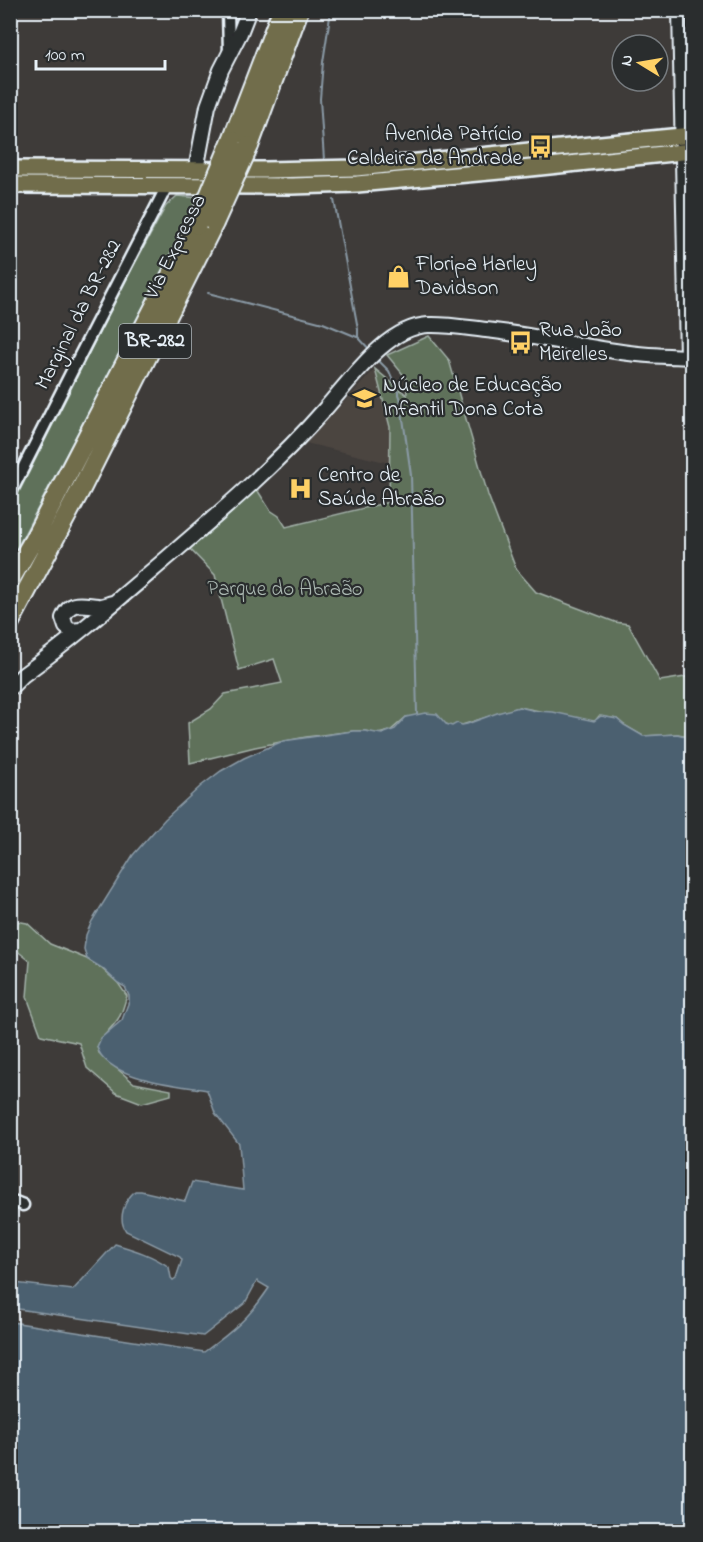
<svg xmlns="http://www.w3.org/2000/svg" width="703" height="1542" font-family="'Indie Flower',sans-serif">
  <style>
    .built { fill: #4c4541 }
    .green { fill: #5e715a; stroke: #a3b1a9; stroke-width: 1.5 }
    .water { fill: #4c606f; stroke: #8a9aa6; stroke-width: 1.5 }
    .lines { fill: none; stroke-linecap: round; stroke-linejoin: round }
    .stream { stroke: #8a9aa6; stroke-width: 2 }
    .minor-casing { stroke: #e8f1f8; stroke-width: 15 }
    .tertiary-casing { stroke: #e8f1f8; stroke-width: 16 }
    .secondary-casing { stroke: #e8f1f8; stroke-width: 18 }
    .primary-casing { stroke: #e8f1f8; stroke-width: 20 }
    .motorway-casing { stroke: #e8f1f8; stroke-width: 22 }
    .minor { stroke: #2a2d2e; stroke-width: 10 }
    .tertiary { stroke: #2a2d2e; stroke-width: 12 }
    .secondary { stroke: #2a2d2e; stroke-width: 14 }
    .primary { stroke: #716d4b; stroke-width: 15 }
    .motorway { stroke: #716d4b; stroke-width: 18 }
    .motorway-bridge-casing { stroke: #e8f1f8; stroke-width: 22; stroke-linecap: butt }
    .motorway-bridge { stroke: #716d4b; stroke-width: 18 }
    .labels { text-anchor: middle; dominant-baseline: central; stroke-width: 4.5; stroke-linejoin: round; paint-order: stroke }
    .shield { fill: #2a2d2e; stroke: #afb6bb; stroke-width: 1.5 }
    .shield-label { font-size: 20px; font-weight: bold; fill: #e8f1f8 }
    .poi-label { font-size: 21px; fill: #e8f1f8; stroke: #2a2d2e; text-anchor: start }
    .street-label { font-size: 21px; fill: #e8f1f8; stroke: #2a2d2e }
    .park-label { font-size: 21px; fill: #aab7b1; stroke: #2a2d2e }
  </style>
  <rect width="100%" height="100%" fill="#3e3b39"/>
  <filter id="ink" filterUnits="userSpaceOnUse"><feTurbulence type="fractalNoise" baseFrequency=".0167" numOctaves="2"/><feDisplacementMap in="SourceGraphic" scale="12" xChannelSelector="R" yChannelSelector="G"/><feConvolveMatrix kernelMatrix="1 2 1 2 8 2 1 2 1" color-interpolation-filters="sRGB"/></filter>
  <g filter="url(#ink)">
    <path class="built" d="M 375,369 L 390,427 L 389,463 L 306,443 Z"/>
    <path class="green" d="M 672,141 L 672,148 L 357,179 L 177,179 L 180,178 L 260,178 L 272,173 Z
      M 177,196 L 199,198 L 116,360 L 11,559 L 11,508 L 119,293 L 166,206 Z
      M 429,336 L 449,360 L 488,495 L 516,569 L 536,592 L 615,622 L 628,624 L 660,681 L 692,676 L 692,736 L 688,736 L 678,734 L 643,736 L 624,725 L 617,719 L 599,716 L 595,721 L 591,721 L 519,707 L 462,725 L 451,726 L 446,724 L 406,717 L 390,731 L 378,734 L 365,731 L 353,731 L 306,737 L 255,747 L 190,763 L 188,723 L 211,709 L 225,694 L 282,683 L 274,659 L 239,670 L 215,575 L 187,546 L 256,488 L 270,510 L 279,516 L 286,527 L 389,502 L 390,427 L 375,369 L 407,395 L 406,378 L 387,355 Z
      M 10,920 L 27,923 L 50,944 L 87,959 L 101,968 L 118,983 L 127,996 C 124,1003 123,1012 118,1019 C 111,1029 102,1036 97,1047 L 99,1053 L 134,1083 L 171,1090 L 171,1095 L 142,1103 L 116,1093 L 87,1068 L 79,1043 L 41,1035 L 27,997 L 30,961 L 11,946 Z"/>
    <path class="water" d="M 519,707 L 536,711 L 553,712 L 594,721 L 601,716 L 617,719 L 624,725 L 643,736 L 677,734 L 689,737 L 692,736 L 692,1531 L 11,1531 L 11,1322 L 204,1352 C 232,1332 250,1317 269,1288 L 257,1281 L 245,1303 L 203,1336 L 11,1308 L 11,1296 L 15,1283 L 73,1290 L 115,1244 C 135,1250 152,1255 169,1267 L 171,1278 L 173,1280 L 176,1278 L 182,1260 L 180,1257 L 126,1231 C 117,1218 125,1200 135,1191 L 141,1191 L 185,1201 L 192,1182 L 243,1190 L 239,1144 L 215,1113 L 207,1090 C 178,1085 107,1080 97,1047 L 101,1038 L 122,1020 L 129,1001 L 129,996 L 125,987 L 118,983 L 102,968 L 87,959 L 84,949 L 86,935 L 92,921 L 133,855 L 165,819 L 201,786 L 221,771 L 244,758 L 283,741 L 353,731 L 365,731 L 382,734 L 395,729 L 406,717 L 425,713 L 437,714 L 446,724 L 452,726 L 457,723 L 462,725 L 467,724 L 497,713 Z"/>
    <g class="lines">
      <path class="stream" d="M 324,160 L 320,99 L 323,62 L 331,10
        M 334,200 L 358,329 L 358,337 L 371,351
        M 208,293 L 323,323 L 357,337
        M 376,358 L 389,371 L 400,397 L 411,475 L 417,714"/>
      <defs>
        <path id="minor" d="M 228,10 L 229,53
          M 10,494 L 74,367 L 167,186
          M 10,1200 L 23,1205"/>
        <path id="tertiary" d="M 679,10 L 686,357"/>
        <path id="secondary" d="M 196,170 L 208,106 L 221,70 L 240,33 L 249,10
          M 80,630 L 72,631 L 66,627 L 63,618 C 70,599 83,605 98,606 C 103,607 107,604 113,603
          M 10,688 L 23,675 C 73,639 120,598 167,558 C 222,511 277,464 325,409 C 351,380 386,327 428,325 C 446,324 468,328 486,330 C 534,335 581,347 629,353 C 650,356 671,356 692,357"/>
        <path id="primary" d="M 10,169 L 265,170 L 356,168 L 692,135
          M 10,185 L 292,186 L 357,184 L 521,169 L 692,151"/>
        <path id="motorway" d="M 232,140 L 282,10
          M 249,146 L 299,10
          M 10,580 L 33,541 L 197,225
          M 10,622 L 82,487 L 214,223"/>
      </defs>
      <use href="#minor" class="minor-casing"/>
      <use href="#tertiary" class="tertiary-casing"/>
      <use href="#secondary" class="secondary-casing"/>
      <use href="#primary" class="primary-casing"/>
      <use href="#motorway" class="motorway-casing"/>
      <use href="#minor" class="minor"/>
      <use href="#tertiary" class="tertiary"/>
      <use href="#secondary" class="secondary"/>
      <use href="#primary" class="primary"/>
      <use href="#motorway" class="motorway"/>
      <defs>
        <path id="motorway-bridge" d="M 214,223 L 249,146
          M 197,225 L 232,140"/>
      </defs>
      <use href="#motorway-bridge" class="motorway-bridge-casing"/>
      <use href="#motorway-bridge" class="motorway-bridge"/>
    </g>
  </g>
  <defs>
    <symbol id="bus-bare" viewBox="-9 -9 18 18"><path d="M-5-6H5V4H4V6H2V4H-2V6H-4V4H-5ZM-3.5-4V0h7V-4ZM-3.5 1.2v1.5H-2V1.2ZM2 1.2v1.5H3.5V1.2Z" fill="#ffd166" stroke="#2a2d2e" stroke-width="2.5" paint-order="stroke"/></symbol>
    <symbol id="shop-bare" viewBox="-9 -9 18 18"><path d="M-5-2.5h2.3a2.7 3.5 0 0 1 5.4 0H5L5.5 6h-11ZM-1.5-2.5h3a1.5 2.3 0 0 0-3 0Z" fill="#ffd166" stroke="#2a2d2e" stroke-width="2.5" paint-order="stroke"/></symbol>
    <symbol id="school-bare" viewBox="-9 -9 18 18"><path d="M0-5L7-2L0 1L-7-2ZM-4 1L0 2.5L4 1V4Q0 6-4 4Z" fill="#ffd166" stroke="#2a2d2e" stroke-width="2.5" paint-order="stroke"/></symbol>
    <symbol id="hospital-bare" viewBox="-9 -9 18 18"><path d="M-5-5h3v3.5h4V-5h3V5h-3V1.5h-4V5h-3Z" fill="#ffd166" stroke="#2a2d2e" stroke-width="2.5" paint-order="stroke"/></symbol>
  </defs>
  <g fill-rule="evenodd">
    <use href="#bus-bare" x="524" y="130" width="33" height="33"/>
    <use href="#shop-bare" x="382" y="260" width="33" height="33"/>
    <use href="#bus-bare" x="504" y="326" width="33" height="33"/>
    <use href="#school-bare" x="348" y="382" width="33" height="33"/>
    <use href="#hospital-bare" x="284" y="472" width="33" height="33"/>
  </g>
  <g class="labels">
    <rect class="shield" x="119" y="324" width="72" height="34" rx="4.5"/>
    <g class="shield-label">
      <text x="155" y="341">BR-282</text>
    </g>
    <g class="poi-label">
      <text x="522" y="135" text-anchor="end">Avenida Patrício<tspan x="522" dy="24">Caldeira de Andrade</tspan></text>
      <text x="416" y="265">Floripa Harley<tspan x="416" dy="24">Davidson</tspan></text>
      <text x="539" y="331">Rua João<tspan x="539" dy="24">Meirelles</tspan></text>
      <text x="383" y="386">Núcleo de Educação<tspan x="383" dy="24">Infantil Dona Cota</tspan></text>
      <text x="318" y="476">Centro de<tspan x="318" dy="24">Saúde Abraão</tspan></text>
    </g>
    <g class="street-label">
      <text transform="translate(176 247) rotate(-64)">Via Expressa</text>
      <text transform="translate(79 315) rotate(-63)">Marginal da BR-282</text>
    </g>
    <g class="park-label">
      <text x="285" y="590">Parque do Abraão</text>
    </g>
  </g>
  <rect width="703" height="1542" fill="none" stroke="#2a2d2e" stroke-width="36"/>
  <rect x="18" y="18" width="667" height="1506" fill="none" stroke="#e8f1f8" stroke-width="2" filter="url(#ink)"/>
  <g transform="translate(640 63) rotate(281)"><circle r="28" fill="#2a2d2e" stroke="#767b7f" stroke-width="1.5"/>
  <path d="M0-4.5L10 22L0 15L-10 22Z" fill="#ffd166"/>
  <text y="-9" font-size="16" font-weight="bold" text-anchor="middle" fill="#e8f1f8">N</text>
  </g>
  <path d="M36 60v9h129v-9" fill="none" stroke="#e8f1f8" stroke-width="3"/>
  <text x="45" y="60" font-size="18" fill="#e8f1f8" stroke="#2a2d2e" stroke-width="4.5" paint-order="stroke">100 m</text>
</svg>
